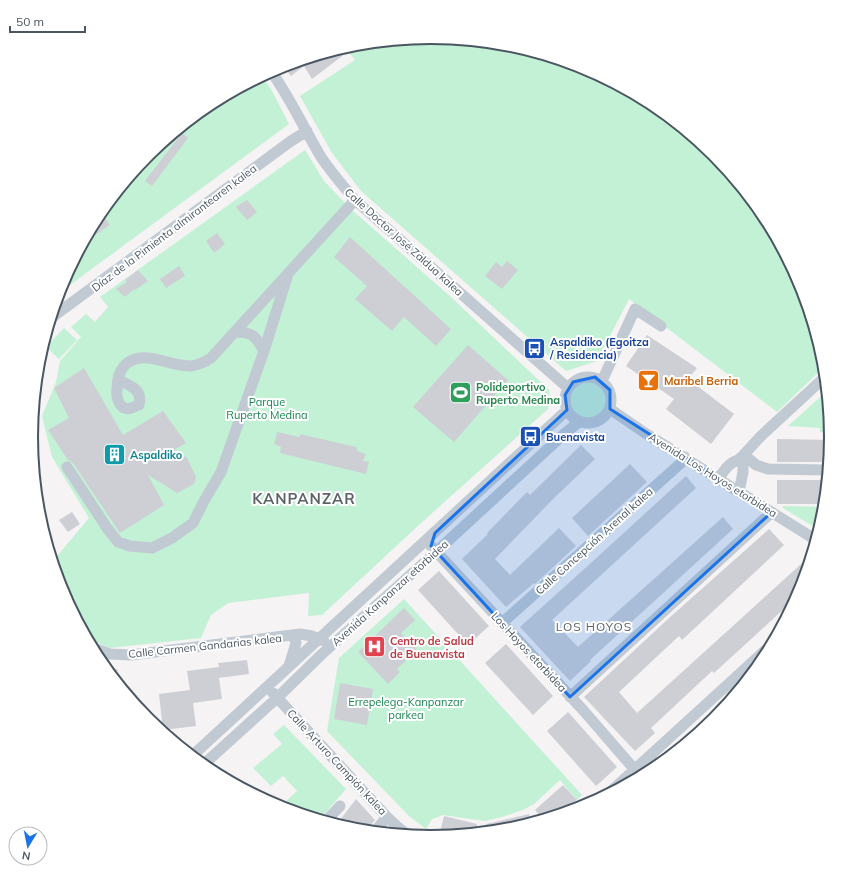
<svg xmlns="http://www.w3.org/2000/svg" width="862" height="874" font-family="Mulish,sans-serif">
  <style>
    .green { fill: #c3f1d5 }
    .building { fill: #cdcfd5 }
    .lines { fill: none; stroke-linecap: round; stroke-linejoin: round }
    .minor { stroke: #c1cad2; stroke-width: 11 }
    .marked { fill: #1a73e8; fill-opacity: 0.2; stroke: #1a73e8; stroke-width: 3; stroke-linejoin: round }
    .labels { text-anchor: middle; dominant-baseline: central; stroke-width: 4; stroke-linejoin: round; paint-order: stroke }
    .street-label { font-size: 11px; fill: #4a5661; stroke: #fff }
    .transit-label { font-size: 11px; font-weight: bold; fill: #164399; stroke: #fff; text-anchor: start }
    .food-label { font-size: 11px; font-weight: bold; fill: #c56008; stroke: #fff; text-anchor: start }
    .leisure-label { font-size: 11px; font-weight: bold; fill: #27864d; stroke: #fff; text-anchor: start }
    .park-label { font-size: 11px; fill: #17864f; stroke: #fff }
    .culture-label { font-size: 11px; font-weight: bold; fill: #0d838f; stroke: #fff; text-anchor: start }
    .health-label { font-size: 11px; font-weight: bold; fill: #be3a42; stroke: #fff; text-anchor: start }
    .neighbourhood-label { font-size: 12px; letter-spacing: 1px; fill: #5f6368; stroke: #fff }
    .district-label { font-size: 15px; font-weight: bold; letter-spacing: 1px; fill: #5f6368; stroke: #fff }
    .rim { fill: none; stroke: #4a5661; stroke-width: 2 }
  </style>
  <rect width="100%" height="100%" fill="#f5f3f3"/>
  <path class="green" d="M 431,37 L 509,45 L 584,68 L 653,105 L 714,154 L 764,215 L 801,284 L 823,359 L 824,367 L 777,412 L 629,299 L 597,361 L 566,371 L 361,191 L 332,153 L 300,96 L 355,60 L 345,47 L 353,45 Z
    M 261,76 L 271,89 L 289,124 L 59,293 L 62,284 L 99,215 L 148,154 L 209,104 Z
    M 305,150 L 324,181 L 352,210 L 451,297 L 549,390 L 550,400 L 548,409 L 420,524 L 322,615 L 308,616 L 309,593 L 228,603 L 211,615 L 201,638 L 110,648 L 88,639 L 61,590 L 53,561 L 89,518 L 52,457 L 42,416 L 56,382 L 60,361 L 81,337 L 71,327 L 86,314 L 95,322 L 108,307 L 100,297 Z
    M 64,328 L 77,340 L 59,359 L 46,347 Z
    M570 400a18 18 0 1 1 36 0a18 18 0 1 1-36 0Z
    M 827,391 L 831,432 L 820,432 L 820,428 L 788,426 Z
    M 783,506 L 824,507 L 823,515 L 819,530 L 783,508 Z
    M 404,599 L 582,795 L 577,800 L 560,780 L 534,804 L 523,810 L 502,817 L 485,821 L 443,815 L 432,819 L 426,829 L 409,816 L 327,731 L 339,658 Z
    M 284,725 L 346,789 L 320,819 L 284,808 L 288,805 L 285,802 L 297,791 L 283,776 L 271,786 L 253,768 L 282,744 L 273,734 Z"/>
  <path class="building" d="M 358,44 L 312,79 L 304,66 L 291,76 L 283,66 Z
    M 182,133 L 188,138 L 152,186 L 145,181 Z
    M 247,200 L 257,212 L 247,220 L 236,207 Z
    M 101,212 L 110,225 L 83,243 L 99,215 Z
    M 217,233 L 225,244 L 214,253 L 206,241 Z
    M 350,237 L 451,329 L 436,346 L 404,317 L 392,331 L 355,299 L 367,286 L 334,257 Z
    M 507,261 L 518,270 L 502,289 L 485,276 L 496,262 L 502,267 Z
    M 179,266 L 185,276 L 166,288 L 160,279 Z
    M 138,270 L 148,281 L 135,290 L 134,289 L 125,297 L 116,289 L 127,282 L 125,280 Z
    M 647,335 L 697,368 L 688,379 L 734,414 L 711,444 L 666,409 L 674,399 L 626,366 Z
    M 468,345 L 508,380 L 454,442 L 413,407 Z
    M 84,368 L 123,435 L 163,411 L 186,443 L 174,450 L 187,458 L 196,477 L 194,484 L 177,493 L 148,475 L 164,505 L 120,533 L 73,463 L 68,460 L 48,430 L 69,418 L 54,388 Z
    M 277,432 L 300,437 L 300,434 L 356,447 L 357,451 L 366,454 L 363,461 L 369,462 L 366,474 L 280,453 L 281,447 L 274,444 Z
    M 777,439 L 831,440 L 829,462 L 777,462 Z
    M 581,445 L 595,459 L 553,499 L 495,559 L 510,575 L 559,528 L 576,546 L 535,584 L 534,583 L 506,607 L 462,559 L 488,534 L 487,533 L 527,492 L 530,495 Z
    M 630,464 L 647,482 L 588,536 L 572,518 Z
    M 686,476 L 696,488 L 552,620 L 578,647 L 723,517 L 733,529 L 590,660 L 591,661 L 570,681 L 520,627 L 592,562 Z
    M 777,480 L 827,480 L 824,504 L 777,504 Z
    M 72,512 L 80,524 L 68,532 L 59,520 Z
    M 769,529 L 784,545 L 682,640 L 679,636 L 619,692 L 637,713 L 811,555 L 800,590 L 796,598 L 714,673 L 712,671 L 651,728 L 655,733 L 635,751 L 584,697 L 668,619 Z
    M 439,571 L 489,626 L 468,645 L 418,590 Z
    M 404,608 L 415,620 L 401,633 L 417,650 L 397,669 L 400,672 L 388,684 L 358,652 Z
    M 506,644 L 553,696 L 533,715 L 485,663 Z
    M 99,660 L 118,670 L 114,678 L 111,674 Z
    M 247,660 L 249,674 L 219,678 L 222,699 L 193,703 L 196,726 L 163,730 L 159,694 L 190,690 L 187,671 L 219,667 L 218,663 Z
    M 340,683 L 373,689 L 367,725 L 334,719 Z
    M 568,712 L 617,767 L 596,786 L 547,731 Z
    M 563,785 L 577,800 L 562,813 L 543,819 L 535,810 Z
    M 356,799 L 375,820 L 369,827 L 368,831 L 353,829 L 337,824 Z
    M 529,814 L 531,823 L 509,829 L 487,831 L 486,824 Z
    M 444,816 L 477,824 L 475,833 L 439,836 Z"/>
  <g class="lines">
    <path class="minor" d="M 271,71 C 290,98 304,128 321,157 C 331,172 343,186 355,200 L 568,388
      M 51,318 L 291,141 L 307,131
      M 237,332 C 253,332 256,337 264,351
      M565 400a23 23 0 1 1 46 0a23 23 0 1 1-46 0Z
      M 119,380 C 130,386 143,389 139,405 C 134,407 129,410 124,408 C 118,405 116,395 117,389 C 117,380 119,372 124,366 C 142,347 169,367 191,366 C 199,365 205,362 211,358 L 355,200
      M 602,381 L 635,309 L 661,326
      M 610,409 L 648,435 L 816,540
      M 740,458 L 749,459 L 756,465 L 768,469 L 828,470
      M 739,460 L 761,436 L 825,377
      M 739,460 L 743,461 L 743,472 L 739,492
      M 67,467 L 107,528 L 118,542 L 130,546 L 152,548 L 172,538 L 193,523 L 204,501 L 221,472 L 264,351 L 288,274
      M 718,479 C 724,471 729,462 739,460
      M 431,546 L 583,710 L 635,770
      M 502,623 L 681,463 L 685,457
      M 93,648 L 110,654 L 131,655 L 300,634 L 312,636 L 324,641
      M 289,666 L 296,643 L 293,635
      M 272,692 L 387,817 L 399,828 L 408,835
      M 570,697 L 772,512
      M 192,756 L 567,410
      M 203,765 L 277,698 L 322,654 L 436,552 L 564,434 L 579,422
      M 609,793 L 771,645
      M 326,821 L 340,806
      M 375,831 L 387,817"/>
  </g>
  <path class="marked" d="M 595,377 L 610,390 L 610,409 L 772,512 L 570,697 L 431,546 L 435,533 L 567,410 L 565,395 L 573,382 Z"/>
  <defs>
    <symbol id="bus-square" viewBox="-11 -11 22 22"><rect x="-9" y="-9" width="18" height="18" rx="4" fill="#1a4fb4" stroke="#fff"/><path d="M-5-6H5V4H4V6H2V4H-2V6H-4V4H-5ZM-3.5-4V0h7V-4ZM-3.5 1.2v1.5H-2V1.2ZM2 1.2v1.5H3.5V1.2Z" fill="#fff"/></symbol>
    <symbol id="bar-square" viewBox="-11 -11 22 22"><rect x="-9" y="-9" width="18" height="18" rx="4" fill="#e8710a" stroke="#fff"/><path d="M-6-5H6L.8 .8V4.5H3.5V6h-7V4.5H-.8V.8Z" fill="#fff"/></symbol>
    <symbol id="stadium-square" viewBox="-11 -11 22 22"><rect x="-9" y="-9" width="18" height="18" rx="4" fill="#2e9e5b" stroke="#fff"/><path d="M0-5a6.5 5 0 1 0 0 10a6.5 5 0 1 0 0-10ZM-3.5-1.8h7v3.6h-7Z" fill="#fff"/></symbol>
    <symbol id="building-square" viewBox="-11 -11 22 22"><rect x="-9" y="-9" width="18" height="18" rx="4" fill="#0f9aa8" stroke="#fff"/><path d="M-4-6H4V6H1V3H-1V6H-4ZM-2.5-4.3h1.7v1.8h-1.7ZM.8-4.3h1.7v1.8H.8ZM-2.5-1h1.7V.8h-1.7ZM.8-1h1.7V.8H.8Z" fill="#fff"/></symbol>
    <symbol id="hospital-square" viewBox="-11 -11 22 22"><rect x="-9" y="-9" width="18" height="18" rx="4" fill="#e0444e" stroke="#fff"/><path d="M-5-5h3v3.5h4V-5h3V5h-3V1.5h-4V5h-3Z" fill="#fff"/></symbol>
  </defs>
  <g fill-rule="evenodd">
    <use href="#bus-square" x="522" y="336" width="25" height="25"/>
    <use href="#bar-square" x="636" y="368" width="25" height="25"/>
    <use href="#stadium-square" x="448" y="380" width="25" height="25"/>
    <use href="#bus-square" x="518" y="424" width="25" height="25"/>
    <use href="#building-square" x="102" y="442" width="25" height="25"/>
    <use href="#hospital-square" x="362" y="634" width="25" height="25"/>
  </g>
  <g class="labels">
    <g class="street-label">
      <text transform="translate(174 228) rotate(-37)">Díaz de la Pimienta almirantearen kalea</text>
      <text transform="translate(404 242) rotate(42)">Calle Doctor José Zaldua kalea</text>
      <text transform="translate(713 475) rotate(32)">Avenida Los Hoyos etorbidea</text>
      <text transform="translate(594 541) rotate(-42)">Calle Concepción Arenal kalea</text>
      <text transform="translate(390 593) rotate(-42)">Avenida Kanpanzar etorbidea</text>
      <text transform="translate(205 646) rotate(-6)">Calle Carmen Gandarias kalea</text>
      <text transform="translate(529 652) rotate(47)">Los Hoyos etorbidea</text>
      <text transform="translate(337 762) rotate(47)">Calle Arturo Campión kalea</text>
    </g>
    <g class="transit-label">
      <text x="550" y="342">Aspaldiko (Egoitza<tspan x="550" dy="13">/ Residencia)</tspan></text>
      <text x="546" y="437">Buenavista</text>
    </g>
    <g class="food-label">
      <text x="664" y="381">Maribel Berria</text>
    </g>
    <g class="leisure-label">
      <text x="476" y="387">Polideportivo<tspan x="476" dy="13">Ruperto Medina</tspan></text>
    </g>
    <g class="park-label">
      <text x="267" y="402">Parque<tspan x="267" dy="13">Ruperto Medina</tspan></text>
      <text x="406" y="702">Errepelega-Kanpanzar<tspan x="406" dy="13">parkea</tspan></text>
    </g>
    <g class="culture-label">
      <text x="130" y="455">Aspaldiko</text>
    </g>
    <g class="health-label">
      <text x="390" y="641">Centro de Salud<tspan x="390" dy="13">de Buenavista</tspan></text>
    </g>
    <g class="neighbourhood-label">
      <text x="594" y="626">LOS HOYOS</text>
    </g>
    <g class="district-label">
      <text x="304" y="498">KANPANZAR</text>
    </g>
  </g>
  <path d="M0 0H862V874H0ZM38 437a393 393 0 1 1 786 0a393 393 0 1 1-786 0Z" fill="#fff" fill-rule="evenodd"/>
  <path class="rim" d="M38 437a393 393 0 1 1 786 0a393 393 0 1 1-786 0Z"/>
  <g transform="translate(28 846) rotate(190)"><circle r="19" fill="#ffffff" stroke="#b7bbc0"/>
  <path d="M0-3L7 15L0 10L-7 15Z" fill="#1a73e8"/>
  <text y="-6" font-size="11" font-weight="bold" text-anchor="middle" fill="#4a5661">N</text>
  </g>
  <path d="M10 26v6h75v-6" fill="none" stroke="#4a5661" stroke-width="2"/>
  <text x="16" y="26" font-size="12" fill="#4a5661" stroke="#ffffff" stroke-width="3" paint-order="stroke">50 m</text>
</svg>
